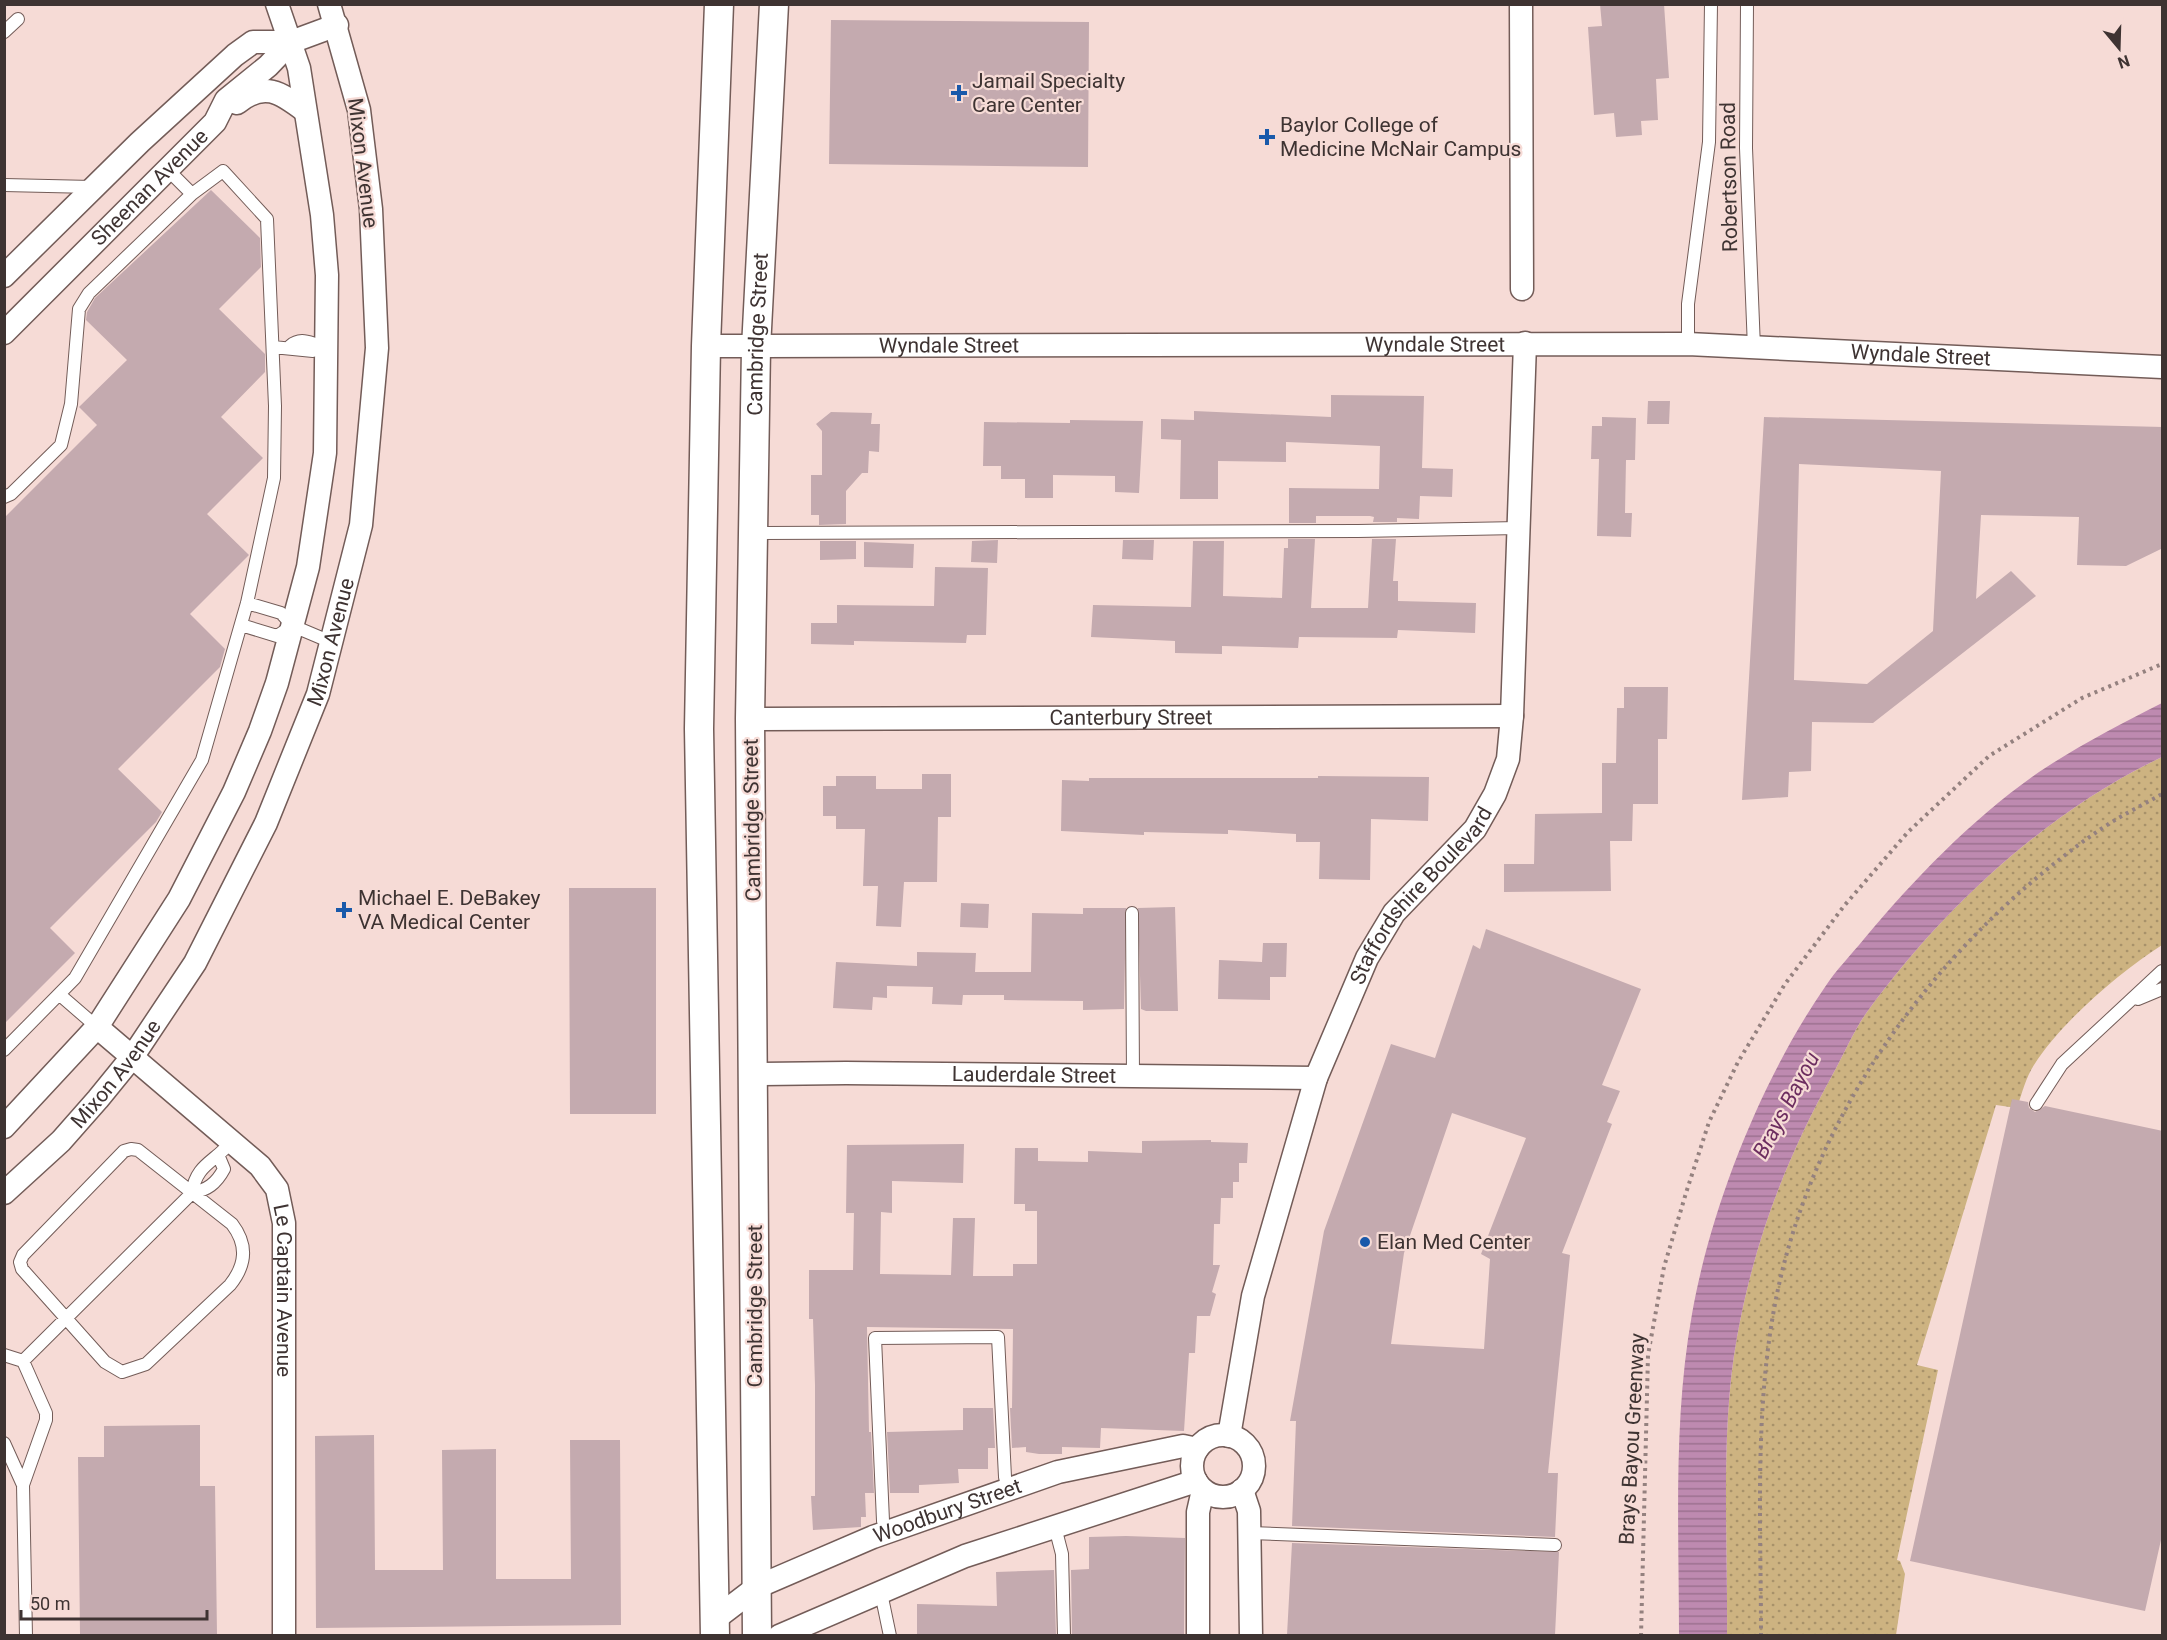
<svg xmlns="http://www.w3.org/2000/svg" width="2167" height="1640" font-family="Roboto,sans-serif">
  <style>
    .park { fill: url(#park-dots) }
    .water { fill: url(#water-rules) }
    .building { fill: #c4aaaf; fill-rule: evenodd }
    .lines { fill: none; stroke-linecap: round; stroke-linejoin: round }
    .service-casing { stroke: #735c58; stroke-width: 14 }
    .minor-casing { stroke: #735c58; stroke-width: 25 }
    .tertiary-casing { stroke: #735c58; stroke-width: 31 }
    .path { stroke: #94817f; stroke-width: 4; stroke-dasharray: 3 4.5; stroke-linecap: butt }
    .service { stroke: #fff; stroke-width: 12 }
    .minor { stroke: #fff; stroke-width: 22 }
    .tertiary { stroke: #fff; stroke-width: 28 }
    .poi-dot { fill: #1959aa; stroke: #f6dbd6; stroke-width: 2 }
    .labels { text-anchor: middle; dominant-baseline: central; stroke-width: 4.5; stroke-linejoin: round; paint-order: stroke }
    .poi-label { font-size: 21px; fill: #3e3332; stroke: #f6dbd6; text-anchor: start }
    .street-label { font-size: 21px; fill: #3e3332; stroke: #f6dbd6 }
    .water-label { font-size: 22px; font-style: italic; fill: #6d2e60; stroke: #f6dbd6 }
  </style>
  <defs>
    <pattern id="park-dots" width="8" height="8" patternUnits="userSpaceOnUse" patternTransform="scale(1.5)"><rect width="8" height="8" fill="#cdb381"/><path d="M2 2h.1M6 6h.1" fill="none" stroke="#a8926a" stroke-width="1.8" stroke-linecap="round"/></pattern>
    <pattern id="water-rules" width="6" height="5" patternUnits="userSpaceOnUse" patternTransform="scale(1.5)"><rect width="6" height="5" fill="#be8ab0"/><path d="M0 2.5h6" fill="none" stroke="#9c7190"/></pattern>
  </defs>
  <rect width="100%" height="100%" fill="#f6dbd6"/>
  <path class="park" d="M 2162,757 L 2162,945 C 2120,972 2061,1022 2034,1065 C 2026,1077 2022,1093 2017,1108 L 1996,1105 L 1917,1365 L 1938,1370 L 1897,1560 L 1900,1561 L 1905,1574 L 1896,1635 L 1727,1636 C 1728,1539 1720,1431 1737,1337 C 1755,1238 1786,1159 1834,1072 C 1845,1052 1854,1030 1867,1012 C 1943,908 2046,812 2162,757 Z"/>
  <path class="water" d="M 2162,703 L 2162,757 C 2046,812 1943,908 1867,1012 C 1854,1030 1845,1052 1834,1072 C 1786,1159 1755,1238 1737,1337 C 1720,1431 1728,1539 1727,1635 L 1679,1635 C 1679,1529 1673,1420 1692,1314 C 1711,1206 1762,1078 1825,987 C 1836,970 1851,955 1864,939 C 1916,877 1973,818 2039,772 C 2078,746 2121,724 2162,703 Z"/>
  <path class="building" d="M 1600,4 L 1664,4 L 1669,78 L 1656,79 L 1658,120 L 1641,121 L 1642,135 L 1616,137 L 1614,113 L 1594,115 L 1588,27 L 1602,26 Z
    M 831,20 L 1089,22 L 1088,167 L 829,164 Z
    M 211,190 L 260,238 L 261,267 L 219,309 L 265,354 L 265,372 L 221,417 L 263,458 L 207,514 L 249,555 L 190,614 L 225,649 L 220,667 L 118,769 L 162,812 L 156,822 L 50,928 L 75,953 L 4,1024 L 4,518 L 97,425 L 79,407 L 127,360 L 86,320 L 87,312 L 95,298 Z
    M 1331,395 L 1424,396 L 1422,468 L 1453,469 L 1452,497 L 1420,496 L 1419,519 L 1397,518 L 1397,522 L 1373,522 L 1374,517 L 1370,516 L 1316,516 L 1316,523 L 1289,523 L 1289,488 L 1379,489 L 1380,446 L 1286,442 L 1286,462 L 1218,461 L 1218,499 L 1180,499 L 1181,440 L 1161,439 L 1161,419 L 1194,420 L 1194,411 L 1331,417 Z
    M 1648,401 L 1670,401 L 1669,424 L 1647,424 Z
    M 831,412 L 872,413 L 871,424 L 880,424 L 879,452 L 869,451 L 868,473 L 862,473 L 846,491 L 846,524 L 819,525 L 819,515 L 811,515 L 811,475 L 822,475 L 822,431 L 816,424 Z
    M 1602,417 L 1636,418 L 1635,460 L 1626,460 L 1625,513 L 1632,513 L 1631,537 L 1597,536 L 1599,459 L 1591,459 L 1592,426 L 1602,426 Z
    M 1764,417 L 2163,427 L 2163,548 L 2126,566 L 2077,565 L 2079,517 L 1981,515 L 1976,599 L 2011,571 L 2036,596 L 1873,723 L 1812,722 L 1811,771 L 1789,772 L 1788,797 L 1742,800 ZM 1799,464 L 1941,471 L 1933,631 L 1867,684 L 1794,680 Z
    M 1070,420 L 1143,421 L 1139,493 L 1115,492 L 1115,476 L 1053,475 L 1053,498 L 1025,498 L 1025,479 L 1001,479 L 1001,466 L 983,466 L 984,422 L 1070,423 Z
    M 1288,539 L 1315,539 L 1311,608 L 1368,608 L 1372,539 L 1396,539 L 1393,581 L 1398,581 L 1398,601 L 1476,603 L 1475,633 L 1398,630 L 1397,638 L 1299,637 L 1298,648 L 1222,646 L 1222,654 L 1175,653 L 1175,641 L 1091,637 L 1093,605 L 1191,607 L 1193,541 L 1224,541 L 1223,596 L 1282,598 L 1284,548 L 1288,548 Z
    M 998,540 L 997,563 L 971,562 L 972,541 Z
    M 1123,540 L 1154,540 L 1153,560 L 1122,559 Z
    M 820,541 L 856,541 L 856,559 L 820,560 Z
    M 864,542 L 914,544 L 913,568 L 864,567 Z
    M 935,567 L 988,568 L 986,635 L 967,635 L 966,643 L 854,641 L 854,645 L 811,644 L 811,623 L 837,623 L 837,605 L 934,606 Z
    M 1624,687 L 1668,687 L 1667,739 L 1658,739 L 1658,804 L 1633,804 L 1632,841 L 1610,841 L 1611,891 L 1504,892 L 1504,864 L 1534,864 L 1535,814 L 1602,813 L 1602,763 L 1616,763 L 1617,708 L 1624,708 Z
    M 922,774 L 951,774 L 951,817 L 938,817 L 937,882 L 904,882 L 901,927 L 876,926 L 878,886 L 863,886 L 865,829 L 836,829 L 836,816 L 823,816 L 823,786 L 836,786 L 836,776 L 876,776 L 876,789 L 922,789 Z
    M 1318,776 L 1429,777 L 1428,821 L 1371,819 L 1370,880 L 1319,879 L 1320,842 L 1296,842 L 1296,834 L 1228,830 L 1228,834 L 1144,832 L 1144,835 L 1061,831 L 1062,780 L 1089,781 L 1089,778 L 1318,778 Z
    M 569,888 L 656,888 L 656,1114 L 570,1114 Z
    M 961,903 L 989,904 L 988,928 L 960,927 Z
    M 1175,907 L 1178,1011 L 1146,1011 L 1141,1009 L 1138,908 Z
    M 1083,908 L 1126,908 L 1124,1009 L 1083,1010 L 1083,1001 L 1004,1000 L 1004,995 L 963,995 L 962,1005 L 932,1004 L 933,987 L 887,986 L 887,998 L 873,997 L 872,1010 L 833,1008 L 836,962 L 917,966 L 917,952 L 976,953 L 975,972 L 1031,972 L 1032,913 L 1083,914 Z
    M 1486,929 L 1641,989 L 1602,1085 L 1620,1091 L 1607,1122 L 1612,1124 L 1562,1253 L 1570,1255 L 1548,1473 L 1558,1473 L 1555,1537 L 1292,1526 L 1296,1421 L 1290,1421 L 1324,1231 L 1391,1044 L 1435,1058 L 1473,945 L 1480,949 ZM 1452,1113 L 1526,1138 L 1481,1254 L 1490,1259 L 1484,1349 L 1391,1344 L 1404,1253 Z
    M 1263,943 L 1287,943 L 1286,977 L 1270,977 L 1270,1000 L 1218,999 L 1219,960 L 1262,962 Z
    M 2012,1099 L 2028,1102 L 2029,1108 L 2035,1112 L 2045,1106 L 2163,1131 L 2163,1531 L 2145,1611 L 1910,1561 Z
    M 1211,1140 L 1211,1142 L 1248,1143 L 1247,1163 L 1239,1163 L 1239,1182 L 1233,1182 L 1233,1198 L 1221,1198 L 1220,1224 L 1214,1224 L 1213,1265 L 1220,1265 L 1212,1292 L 1216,1294 L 1210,1316 L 1197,1316 L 1195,1353 L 1189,1353 L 1184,1431 L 1101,1428 L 1100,1448 L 1062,1447 L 1062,1454 L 1039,1454 L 1026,1452 L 1026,1447 L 1012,1448 L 1010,1408 L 1012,1408 L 1013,1329 L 867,1327 L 869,1432 L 871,1432 L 874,1493 L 865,1493 L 866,1517 L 861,1517 L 861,1527 L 813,1530 L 811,1496 L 815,1496 L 815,1385 L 813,1319 L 809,1319 L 809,1270 L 853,1270 L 854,1213 L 846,1213 L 847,1145 L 964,1144 L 963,1183 L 892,1181 L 892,1213 L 881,1212 L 880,1274 L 951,1275 L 953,1218 L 975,1218 L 973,1276 L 1013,1276 L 1013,1264 L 1037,1264 L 1037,1211 L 1025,1211 L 1025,1204 L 1014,1204 L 1015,1148 L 1038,1148 L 1038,1161 L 1088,1162 L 1088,1151 L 1142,1153 L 1142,1141 Z
    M 963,1408 L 993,1408 L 995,1448 L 988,1448 L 988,1469 L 958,1469 L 959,1483 L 919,1485 L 919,1493 L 890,1493 L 887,1432 L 963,1430 Z
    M 200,1425 L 200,1486 L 215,1486 L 217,1635 L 80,1635 L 78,1457 L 104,1457 L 104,1426 Z
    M 374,1435 L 375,1570 L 443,1570 L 442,1450 L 496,1449 L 496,1579 L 571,1579 L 570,1440 L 620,1440 L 621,1625 L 316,1628 L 315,1436 Z
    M 1126,1536 L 1185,1538 L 1184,1635 L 1072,1635 L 1071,1570 L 1089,1569 L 1089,1537 Z
    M 1292,1543 L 1559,1552 L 1555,1635 L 1287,1635 Z
    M 1054,1570 L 1056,1635 L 917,1635 L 917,1604 L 997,1606 L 996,1572 Z"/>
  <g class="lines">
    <defs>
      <path id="service" d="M 1747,4 L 1746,148 L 1754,348
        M 4,32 L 18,19
        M 167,169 L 192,194
        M 4,185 L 92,187
        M 1688,344 L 1688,304 L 1709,142 L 1711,4
        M 290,346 C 303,335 313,346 327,346
        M 273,347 L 313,351 L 319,346
        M 4,497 L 11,494 L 61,445 L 71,404 L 79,309 L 89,293 L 192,194 L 223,171 L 267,219 L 275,406 L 274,478 L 247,603 L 202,760 L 75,978 L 4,1050
        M 753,533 L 1358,531 L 1519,528
        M 247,603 L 281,613 L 293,626 L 331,642
        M 241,625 L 277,636 L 292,626
        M 1132,913 L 1133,1076
        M 60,995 L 97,1027
        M 2138,999 L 2162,989
        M 2036,1104 L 2062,1064 L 2162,971
        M 131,1149 L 138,1150 L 232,1224 C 248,1245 246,1265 230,1285 L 146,1364 L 122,1372 L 105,1362 L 22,1269 L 20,1262 L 23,1255 L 124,1151 Z
        M 219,1157 L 224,1169 C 216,1184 207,1190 192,1193 C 196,1164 215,1162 231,1142
        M 4,1355 L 23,1361 L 46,1413 L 46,1420 L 23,1485 L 26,1636
        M 23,1361 L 192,1193
        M 4,1443 L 23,1485
        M 1055,1527 L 1062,1554 L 1064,1636
        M 888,1532 L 883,1521 L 875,1338 L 998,1337 L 1005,1477 L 1008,1490
        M 1250,1533 L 1555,1545
        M 881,1593 L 890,1636"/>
      <g id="minor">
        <path d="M 1521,4 L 1522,289"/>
        <path d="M 237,103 C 264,81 280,92 305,111"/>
        <path d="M 4,276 L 140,142 L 235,55 L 253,42 L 291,42 L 337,25"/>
        <path id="s1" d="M 4,333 L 215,122 L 226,100 L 268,66 L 291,42"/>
        <path id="s2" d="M 706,346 L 1688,344 L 2162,367"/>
        <path id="s3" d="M 750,719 L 1512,716"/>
        <path id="s4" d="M 97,1027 L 260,1166 L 277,1189 L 284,1223 L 284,1636"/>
        <path id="s5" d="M 754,1074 L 846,1073 L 1316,1078"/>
        <path d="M 4,1127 L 97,1027 L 179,899 L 234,792 L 260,731 L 277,683 L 308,567 L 325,453 L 327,275 L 322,215 L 299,68 L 277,4"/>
        <path id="s6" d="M 4,1193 L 61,1141 L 98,1099 L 133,1056 L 195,963 L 266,823 L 318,694 L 361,525 L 377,348 L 371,209 L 359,110 L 329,4"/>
        <circle cx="1223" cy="1466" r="31"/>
        <path id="s7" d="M 1229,1436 L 1253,1296 L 1316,1078 L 1367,958 L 1394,913 L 1475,829 L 1495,794 L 1508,759 L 1512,716 L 1525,343"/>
        <path d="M 1242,1490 L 1249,1511 L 1251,1636"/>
        <path id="s8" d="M 715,1619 L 757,1587 L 873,1537 L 1058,1472 L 1183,1446 L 1197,1449"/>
        <path d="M 779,1636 L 965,1556 L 1196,1481"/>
        <path d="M 1198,1636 L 1198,1512 L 1203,1490"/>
      </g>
      <g id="tertiary">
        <path d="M 715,1636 L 699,729 L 706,346 L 719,4"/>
        <path id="s9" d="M 757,1636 L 750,719 L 756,348 L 774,4"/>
      </g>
    </defs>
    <use href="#service" class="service-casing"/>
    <use href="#minor" class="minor-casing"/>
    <use href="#tertiary" class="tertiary-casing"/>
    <path class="path" d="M 1641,1636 L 1648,1355 L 1664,1267 L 1686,1193 L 1709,1122 L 1738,1062 L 1785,984 L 1844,906 L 1908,832 L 1989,756 L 2082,698 L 2162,664
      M 1761,1636 C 1761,1531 1755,1425 1772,1321 C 1804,1122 1934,945 2098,831 C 2118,817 2141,806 2162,794"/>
    <use href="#service" class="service"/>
    <use href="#minor" class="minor"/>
    <use href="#tertiary" class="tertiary"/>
  </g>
  <g class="poi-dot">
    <path d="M956 84h6v6h6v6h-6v6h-6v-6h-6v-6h6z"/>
    <path d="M1264 128h6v6h6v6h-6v6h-6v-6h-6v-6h6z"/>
    <path d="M341 901h6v6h6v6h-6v6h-6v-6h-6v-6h6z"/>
    <circle cx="1365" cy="1242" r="6"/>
  </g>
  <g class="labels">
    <g class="poi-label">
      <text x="972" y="81">Jamail Specialty<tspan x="972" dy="24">Care Center</tspan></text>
      <text x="1280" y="125">Baylor College of<tspan x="1280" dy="24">Medicine McNair Campus</tspan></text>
      <text x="358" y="898">Michael E. DeBakey<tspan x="358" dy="24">VA Medical Center</tspan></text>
      <text x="1377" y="1242">Elan Med Center</text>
    </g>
    <g class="street-label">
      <text transform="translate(363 163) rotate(83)">Mixon Avenue</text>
      <text transform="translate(1729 177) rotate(-91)">Robertson Road</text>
      <text stroke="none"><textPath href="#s1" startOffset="206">Sheenan Avenue</textPath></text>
      <text stroke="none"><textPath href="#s9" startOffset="1302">Cambridge Street</textPath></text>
      <text stroke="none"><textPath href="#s2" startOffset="729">Wyndale Street</textPath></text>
      <text stroke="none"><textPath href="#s2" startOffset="243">Wyndale Street</textPath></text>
      <text stroke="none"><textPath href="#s2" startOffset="1215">Wyndale Street</textPath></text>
      <text stroke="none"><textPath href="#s6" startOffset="650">Mixon Avenue</textPath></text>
      <text stroke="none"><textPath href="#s3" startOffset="381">Canterbury Street</textPath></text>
      <text transform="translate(752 820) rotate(-91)">Cambridge Street</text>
      <text stroke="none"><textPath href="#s7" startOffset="582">Staffordshire Boulevard</textPath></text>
      <text stroke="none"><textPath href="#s6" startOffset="164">Mixon Avenue</textPath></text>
      <text stroke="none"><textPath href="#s5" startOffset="280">Lauderdale Street</textPath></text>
      <text stroke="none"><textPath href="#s4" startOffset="345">Le Captain Avenue</textPath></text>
      <text transform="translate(755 1306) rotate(-90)">Cambridge Street</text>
      <text transform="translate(1632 1439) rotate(-87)">Brays Bayou Greenway</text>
      <text stroke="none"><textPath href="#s8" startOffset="258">Woodbury Street</textPath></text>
    </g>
    <g class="water-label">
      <text transform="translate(1786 1105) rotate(-62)">Brays Bayou</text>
    </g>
  </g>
  <rect width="2167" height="1640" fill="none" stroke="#3e3332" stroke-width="12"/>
  <g transform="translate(2119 48) rotate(161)" stroke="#f6dbd6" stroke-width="4.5" paint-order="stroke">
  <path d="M0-4.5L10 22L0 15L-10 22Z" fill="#3e3332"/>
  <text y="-9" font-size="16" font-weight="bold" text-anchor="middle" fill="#3e3332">N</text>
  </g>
  <path d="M21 1610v9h186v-9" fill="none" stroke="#3e3332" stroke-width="3"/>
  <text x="30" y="1610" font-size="18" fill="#3e3332" stroke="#f6dbd6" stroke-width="4.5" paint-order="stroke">50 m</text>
</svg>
